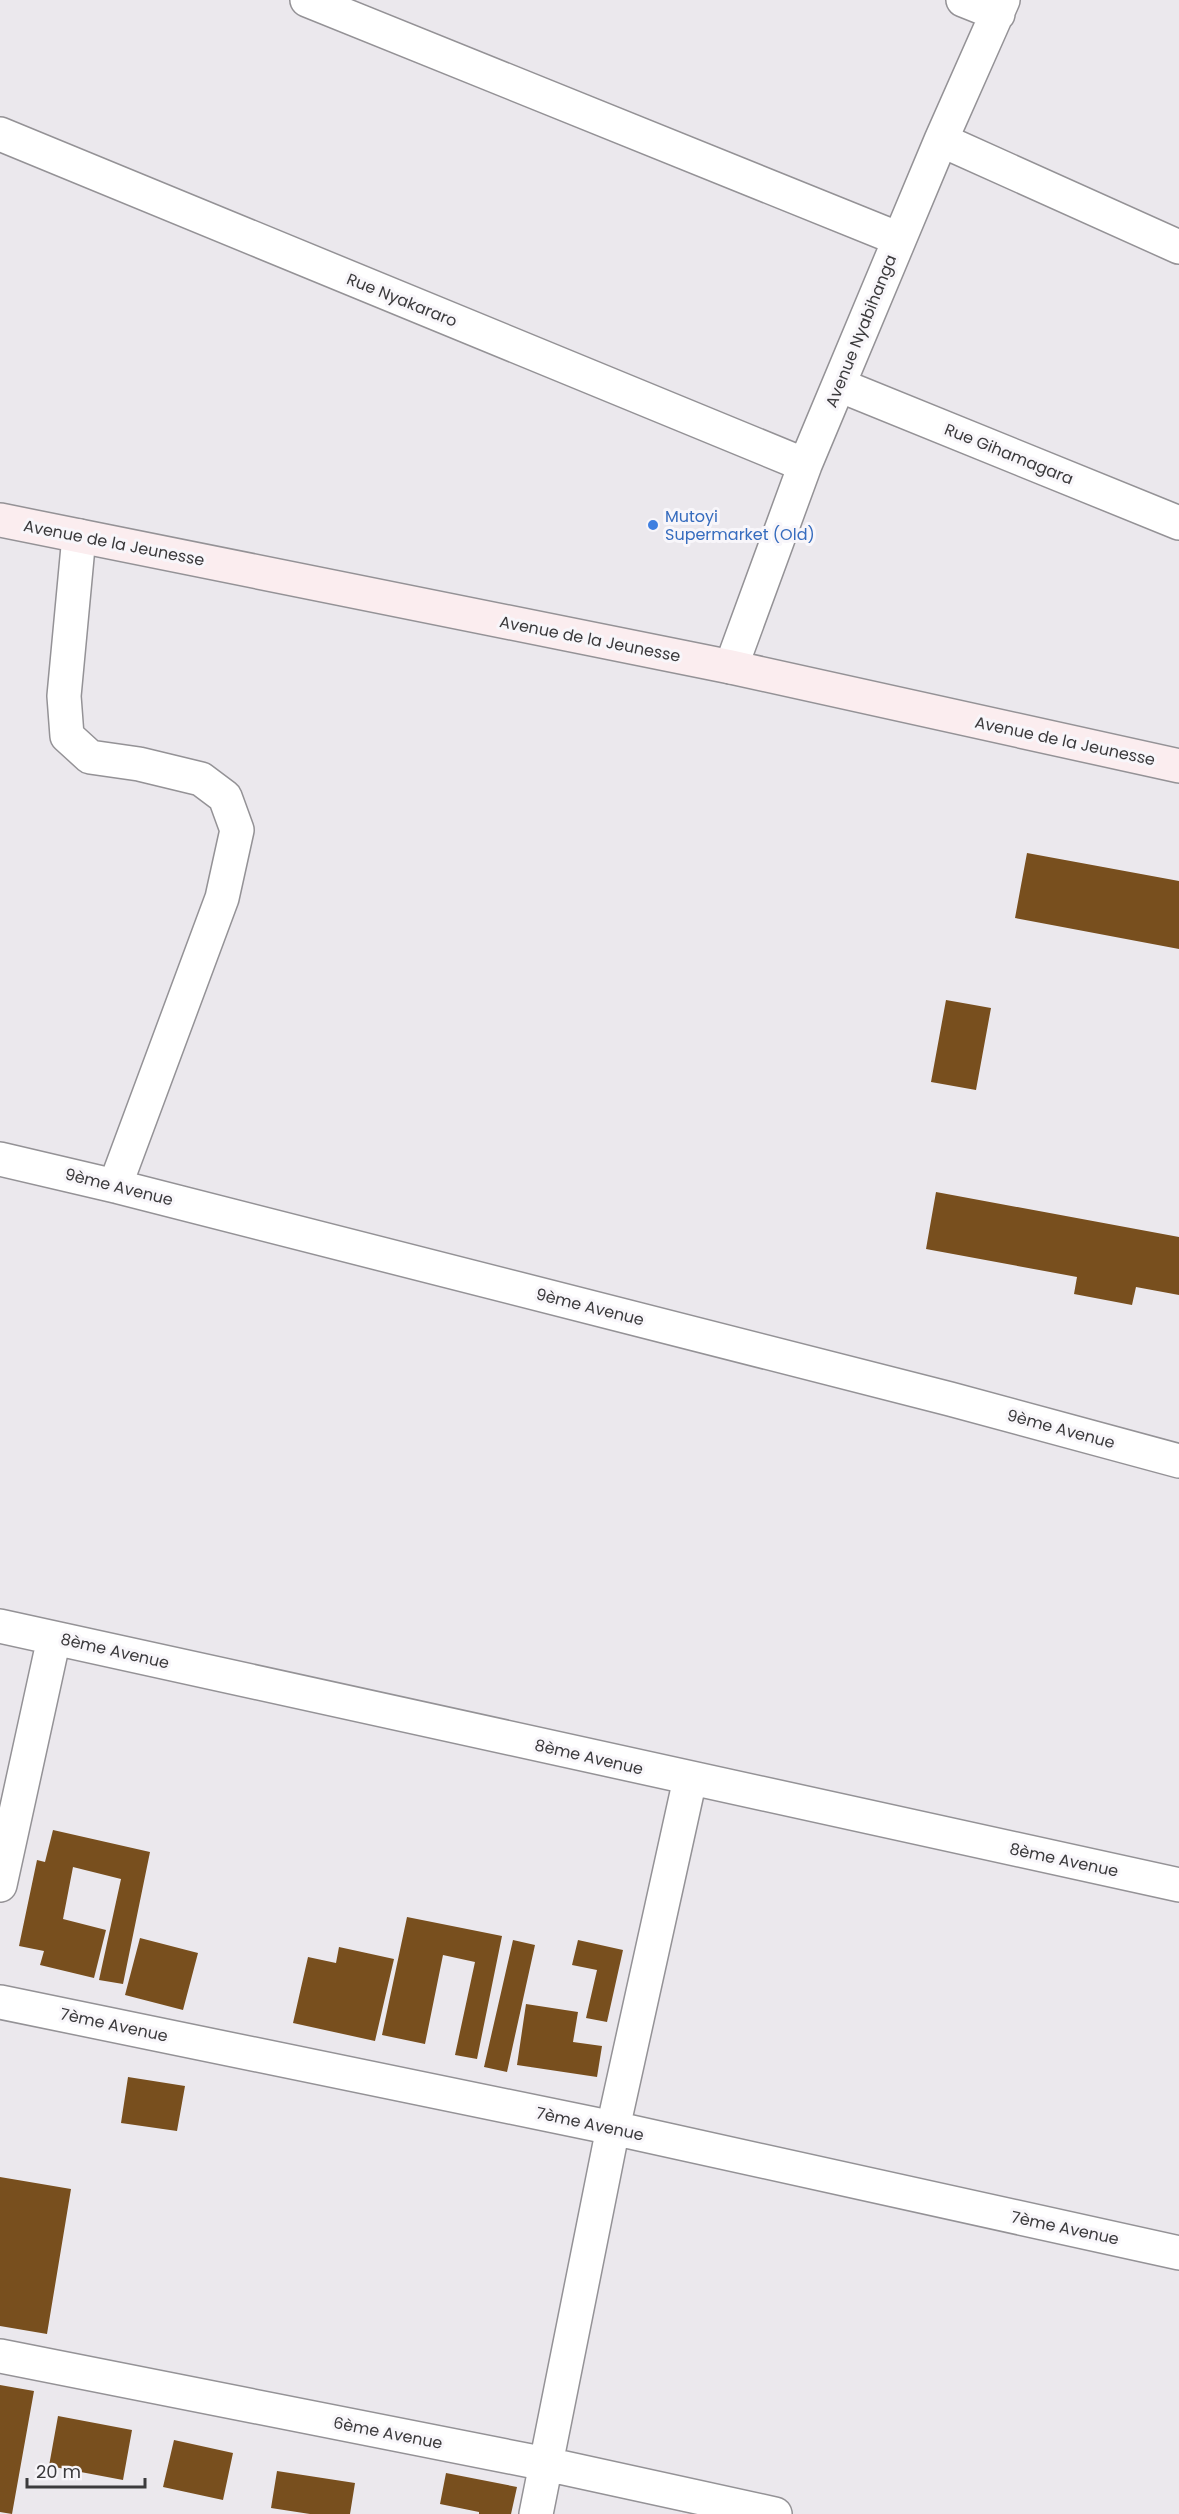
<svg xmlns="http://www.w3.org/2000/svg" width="1179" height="2514" font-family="Poppins,sans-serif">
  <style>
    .building { fill: #784f1e }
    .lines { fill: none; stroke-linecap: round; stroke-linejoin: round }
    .street-casing { stroke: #949296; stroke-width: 36 }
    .secondary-casing { stroke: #949296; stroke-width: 36 }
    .street { stroke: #fff; stroke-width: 33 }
    .secondary { stroke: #fbedef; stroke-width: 33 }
    .shop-dot { fill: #3f7fe0; stroke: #f8f6fa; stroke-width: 2 }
    .labels { text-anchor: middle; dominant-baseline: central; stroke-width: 6; stroke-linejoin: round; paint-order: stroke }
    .street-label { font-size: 16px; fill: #3b3a3c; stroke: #f8f6fa }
    .shop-label { font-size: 16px; fill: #366cbe; stroke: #f8f6fa; text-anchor: start }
  </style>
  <rect width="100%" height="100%" fill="#ebe8ed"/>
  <path class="building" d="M 1027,853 L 1179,881 L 1179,949 L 1015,918 Z
    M 946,1000 L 991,1008 L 976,1090 L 931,1082 Z
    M 936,1192 L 1179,1237 L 1179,1295 L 1136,1287 L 1132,1305 L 1074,1294 L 1077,1277 L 926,1249 Z
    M 53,1830 L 150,1852 L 123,1984 L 99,1980 L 121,1879 L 73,1867 L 63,1919 L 106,1930 L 94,1978 L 40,1965 L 44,1951 L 19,1946 L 37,1860 L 45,1862 Z
    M 407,1917 L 502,1936 L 477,2059 L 455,2055 L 475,1962 L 443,1955 L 425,2044 L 382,2035 Z
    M 140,1938 L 198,1953 L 183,2010 L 125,1995 Z
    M 513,1940 L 535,1945 L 507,2072 L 484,2067 Z
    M 578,1940 L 623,1950 L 607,2022 L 586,2018 L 597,1970 L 572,1965 Z
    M 339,1947 L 394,1959 L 375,2041 L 293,2023 L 308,1957 L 336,1963 Z
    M 526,2004 L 578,2012 L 573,2042 L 602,2046 L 597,2077 L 517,2065 Z
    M 128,2077 L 185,2086 L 177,2131 L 121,2123 Z
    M 0,2177 L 71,2189 L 47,2334 L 0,2326 Z
    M 0,2385 L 34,2391 L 12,2514 L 0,2512 Z
    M 58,2416 L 132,2430 L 123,2480 L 49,2466 Z
    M 174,2440 L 233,2453 L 223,2500 L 163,2487 Z
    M 277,2471 L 355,2483 L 350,2514 L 310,2514 L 271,2508 Z
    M 446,2473 L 517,2487 L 511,2514 L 479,2514 L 479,2512 L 440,2504 Z"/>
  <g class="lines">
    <defs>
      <path id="street" d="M 307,0 L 899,239
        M 963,0 L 998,14
        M 0,134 L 805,465
        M 941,140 L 1179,247
        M 839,385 L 1179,523
        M 79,536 L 64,696 L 67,736 L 90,757 L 139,764 L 201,779 L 225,797 L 237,830 L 222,898 L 115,1186
        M 731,667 L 805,465 L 941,140 L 1003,0
        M 0,1159 L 115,1186 L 950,1399 L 1179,1461
        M 0,1626 L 1179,1885
        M 0,1885 L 54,1638
        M 0,2002 L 613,2128 L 1179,2253
        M 0,2356 L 546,2464 L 775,2514
        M 536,2514 L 613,2128 L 690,1779"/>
      <path id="secondary" d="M 0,520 L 731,667 L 1179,766"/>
    </defs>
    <use href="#street" class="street-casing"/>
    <use href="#secondary" class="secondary-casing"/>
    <use href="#street" class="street"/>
    <use href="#secondary" class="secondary"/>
  </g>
  <circle class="shop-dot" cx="653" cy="525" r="6"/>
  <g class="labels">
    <g class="street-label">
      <text transform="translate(402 300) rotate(22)">Rue Nyakararo</text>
      <text transform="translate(861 331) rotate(-68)">Avenue Nyabihanga</text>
      <text transform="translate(1009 454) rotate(22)">Rue Gihamagara</text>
      <text transform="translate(114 543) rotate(11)">Avenue de la Jeunesse</text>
      <text transform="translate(590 639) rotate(11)">Avenue de la Jeunesse</text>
      <text transform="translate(1065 741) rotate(12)">Avenue de la Jeunesse</text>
      <text transform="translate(119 1187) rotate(14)">9ème Avenue</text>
      <text transform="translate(590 1307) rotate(14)">9ème Avenue</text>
      <text transform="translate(1061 1429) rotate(15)">9ème Avenue</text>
      <text transform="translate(115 1651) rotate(13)">8ème Avenue</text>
      <text transform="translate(589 1757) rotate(13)">8ème Avenue</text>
      <text transform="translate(1064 1860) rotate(12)">8ème Avenue</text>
      <text transform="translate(114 2025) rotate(12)">7ème Avenue</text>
      <text transform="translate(590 2124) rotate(12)">7ème Avenue</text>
      <text transform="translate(1065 2228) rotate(12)">7ème Avenue</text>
      <text transform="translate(388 2433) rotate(11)">6ème Avenue</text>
    </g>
    <g class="shop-label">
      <text x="665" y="516">Mutoyi<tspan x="665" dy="18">Supermarket (Old)</tspan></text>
    </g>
  </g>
  <path d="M27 2478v9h118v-9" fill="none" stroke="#3b3a3c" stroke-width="3"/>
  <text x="36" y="2478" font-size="18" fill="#3b3a3c" stroke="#f8f6fa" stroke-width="4.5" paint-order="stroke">20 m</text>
</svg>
